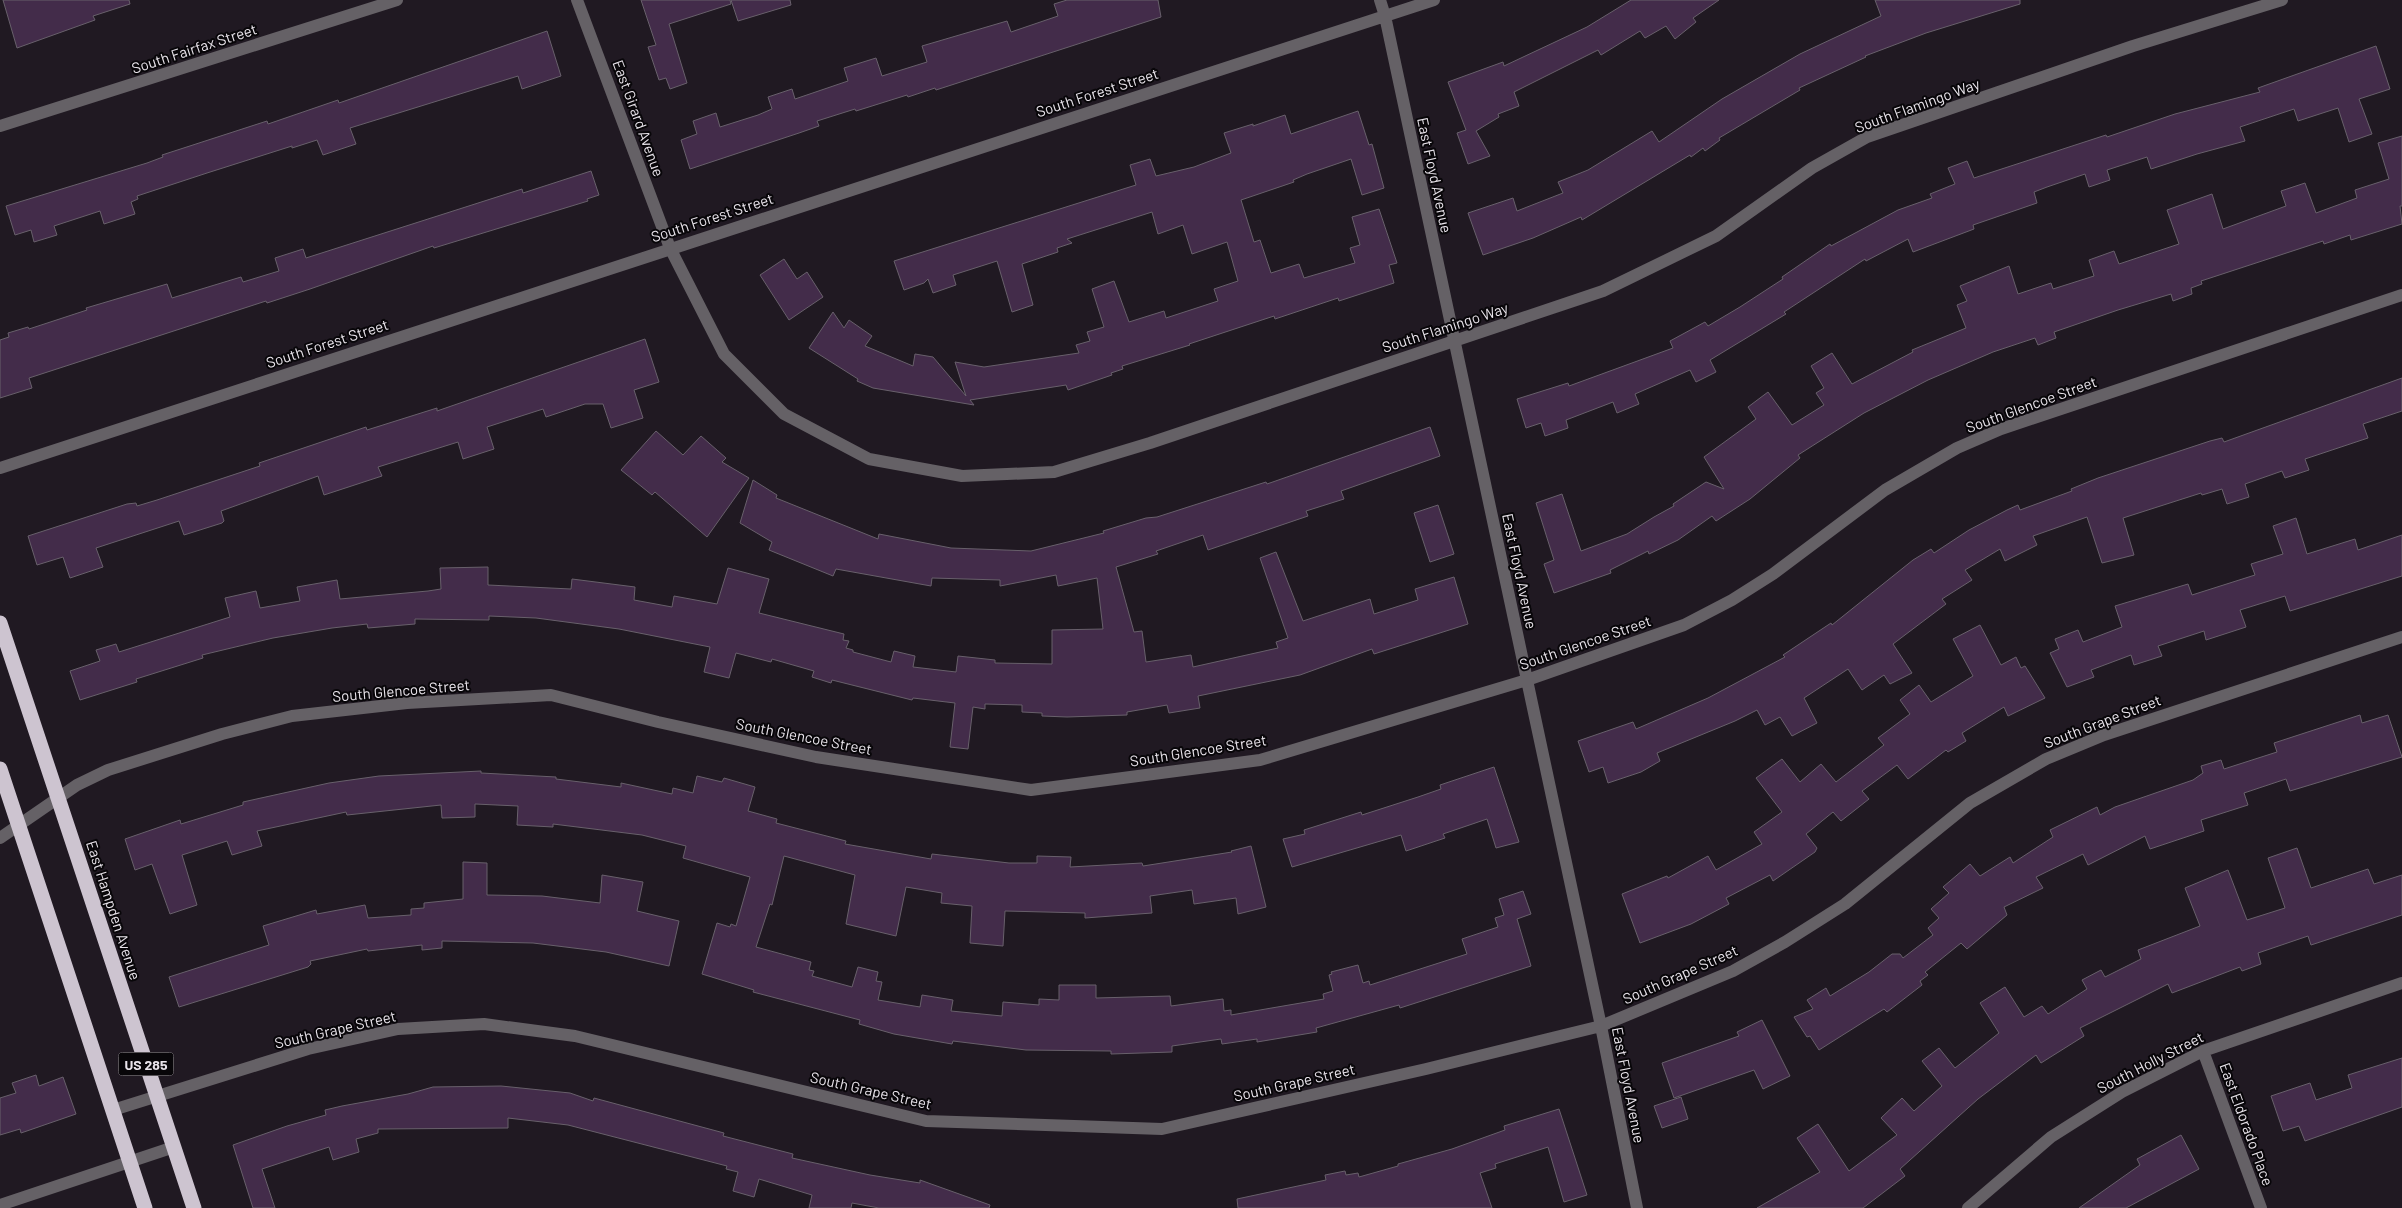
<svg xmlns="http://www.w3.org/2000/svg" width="2402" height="1208" font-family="Barlow,sans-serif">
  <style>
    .building { fill: #432c4a; stroke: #68606b }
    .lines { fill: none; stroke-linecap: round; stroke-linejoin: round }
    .street { stroke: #656166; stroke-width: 12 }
    .highway { stroke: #cdc4d0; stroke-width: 15 }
    .labels { text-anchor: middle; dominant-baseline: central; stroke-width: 4; stroke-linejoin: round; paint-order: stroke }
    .shield { fill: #080609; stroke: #a6a1a7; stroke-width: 1 }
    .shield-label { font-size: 14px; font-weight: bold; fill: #e9e4eb }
    .street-label { font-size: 15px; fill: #e9e4eb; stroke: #080609 }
  </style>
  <rect width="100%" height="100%" fill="#201922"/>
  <path class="building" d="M 3,0 L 129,0 L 130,4 L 93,16 L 95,20 L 17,48 Z
    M 641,0 L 730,0 L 731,4 L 669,24 L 687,83 L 670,89 L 666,78 L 659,80 L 648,47 L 656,45 Z
    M 731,0 L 790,0 L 791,5 L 738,21 Z
    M 1067,0 L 1158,0 L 1161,17 L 936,90 L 935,88 L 908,97 L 907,95 L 856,111 L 855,109 L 817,121 L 819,126 L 799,133 L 690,169 L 681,140 L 697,134 L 693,121 L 716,113 L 720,127 L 758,115 L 772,109 L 768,97 L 792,89 L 795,99 L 848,81 L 844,68 L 876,58 L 882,76 L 927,62 L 922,46 L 1007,21 L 1011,32 L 1058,16 L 1054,4 Z
    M 1631,0 L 1719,0 L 1693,18 L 1696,22 L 1675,39 L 1666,26 L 1645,38 L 1640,31 L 1601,55 L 1598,50 L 1514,92 L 1519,106 L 1498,114 L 1499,117 L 1476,131 L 1490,156 L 1468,164 L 1457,133 L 1466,130 L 1448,82 L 1503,62 L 1504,66 L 1587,27 Z
    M 1875,0 L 2020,0 L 2020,4 L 1926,33 L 1865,56 L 1866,57 L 1799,88 L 1800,90 L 1719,138 L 1720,140 L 1705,151 L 1703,148 L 1691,157 L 1690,155 L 1582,220 L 1581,217 L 1533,238 L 1483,255 L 1468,213 L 1513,198 L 1517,211 L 1563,193 L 1558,182 L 1588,170 L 1652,131 L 1659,142 L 1722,99 L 1800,54 L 1881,16 Z
    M 547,31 L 561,76 L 522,89 L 518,76 L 350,128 L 356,144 L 323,155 L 317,140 L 292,148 L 292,146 L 207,173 L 137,196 L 138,199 L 131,202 L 135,214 L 104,224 L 100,211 L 54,226 L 57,235 L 34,242 L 31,230 L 15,235 L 6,206 L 147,163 L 163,157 L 162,155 L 267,121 L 268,124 L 338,100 L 339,103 Z
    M 2376,46 L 2390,89 L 2359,99 L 2372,134 L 2349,142 L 2338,108 L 2298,121 L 2294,109 L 2240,127 L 2245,141 L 2197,154 L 2151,169 L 2147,157 L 2107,170 L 2110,180 L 2089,187 L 2085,174 L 2047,187 L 2034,192 L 2037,203 L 1973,225 L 1974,229 L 1913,252 L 1908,239 L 1866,261 L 1865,259 L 1784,312 L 1786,314 L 1710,360 L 1716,372 L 1696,382 L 1690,370 L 1635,394 L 1639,404 L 1617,413 L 1613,402 L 1566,420 L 1568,428 L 1545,436 L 1541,423 L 1526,428 L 1517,399 L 1568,383 L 1569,386 L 1673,348 L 1670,341 L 1705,322 L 1708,326 L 1740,307 L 1783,279 L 1782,277 L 1830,244 L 1831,246 L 1898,210 L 1932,198 L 1930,194 L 1955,184 L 1948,168 L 1967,161 L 1974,178 L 2106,135 L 2107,137 L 2175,114 L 2260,92 L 2258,88 Z
    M 1358,111 L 1369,145 L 1372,144 L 1384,188 L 1362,195 L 1351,159 L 1307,174 L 1293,180 L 1294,182 L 1241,200 L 1254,242 L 1260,240 L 1271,273 L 1299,264 L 1304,278 L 1355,263 L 1350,248 L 1360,245 L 1352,217 L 1379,209 L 1397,263 L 1389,265 L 1394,283 L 1339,301 L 1338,298 L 1275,319 L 1274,316 L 1189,344 L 1190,345 L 1122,366 L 1123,369 L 1111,373 L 1112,375 L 1068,390 L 1066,385 L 970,400 L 974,405 L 873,388 L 857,381 L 858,379 L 809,348 L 833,312 L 844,328 L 849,320 L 872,336 L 865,346 L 913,366 L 915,354 L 933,357 L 966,396 L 955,362 L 984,367 L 1079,353 L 1076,345 L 1090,341 L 1087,332 L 1104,327 L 1092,289 L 1114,281 L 1129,322 L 1164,311 L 1166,318 L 1218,301 L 1214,289 L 1238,281 L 1227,242 L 1192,254 L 1183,225 L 1158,234 L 1152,212 L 1067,239 L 1072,243 L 1057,248 L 1058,252 L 1022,264 L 1033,305 L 1012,312 L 997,261 L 953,275 L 956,285 L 933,293 L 928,279 L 924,283 L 904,290 L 894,261 L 1136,185 L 1130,165 L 1150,159 L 1156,176 L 1194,167 L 1231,153 L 1224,133 L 1253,124 L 1253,126 L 1285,115 L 1291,134 Z
    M 2402,136 L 2402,206 L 2400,206 L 2402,224 L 2351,240 L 2350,235 L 2324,244 L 2323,241 L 2201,281 L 2202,284 L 2191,288 L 2192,294 L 2173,301 L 2171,294 L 2118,310 L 2054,332 L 2056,338 L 2038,345 L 2035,338 L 1993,352 L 1928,380 L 1864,413 L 1798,455 L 1800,458 L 1750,499 L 1716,521 L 1712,516 L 1678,540 L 1649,554 L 1648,551 L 1610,570 L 1611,573 L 1554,593 L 1544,564 L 1554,560 L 1536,503 L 1562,494 L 1581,551 L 1627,534 L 1654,517 L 1674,506 L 1673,504 L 1706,482 L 1724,489 L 1704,457 L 1756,419 L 1748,407 L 1768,392 L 1792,425 L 1824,405 L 1816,393 L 1824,388 L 1811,366 L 1832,353 L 1852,384 L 1913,352 L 1912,350 L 1966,328 L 1957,305 L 1967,301 L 1960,286 L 2009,266 L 2018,294 L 2051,283 L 2053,289 L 2094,276 L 2089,260 L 2114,251 L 2119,264 L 2179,244 L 2167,210 L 2212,194 L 2223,229 L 2286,206 L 2281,191 L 2305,183 L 2316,213 L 2357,198 L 2355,190 L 2389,179 L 2378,143 Z
    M 591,171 L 599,195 L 587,199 L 588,201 L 434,248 L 433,246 L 310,289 L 267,303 L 266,301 L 29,378 L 32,388 L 0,398 L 0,340 L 9,337 L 8,333 L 28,327 L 29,329 L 87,310 L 86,308 L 167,284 L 172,298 L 241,277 L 243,282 L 279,271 L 275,258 L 303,249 L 306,258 L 522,189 L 523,193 Z
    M 784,259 L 797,279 L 807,272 L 823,297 L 789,320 L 760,275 Z
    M 645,339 L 659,382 L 634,390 L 643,418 L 611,428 L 603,404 L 585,404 L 546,417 L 543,409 L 487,427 L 494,449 L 463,459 L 458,442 L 378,467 L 382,476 L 324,495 L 318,476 L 221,511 L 224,521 L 222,523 L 184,535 L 179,521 L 96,548 L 103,567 L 70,578 L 63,557 L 37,565 L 28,536 L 127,504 L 136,503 L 137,506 L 157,500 L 260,466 L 259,463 L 366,427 L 367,430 L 437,408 L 437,411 Z
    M 2402,378 L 2402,411 L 2363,424 L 2368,438 L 2305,459 L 2309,470 L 2285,478 L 2282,471 L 2245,484 L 2249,497 L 2227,504 L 2222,489 L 2202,495 L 2201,493 L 2123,518 L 2134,555 L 2102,563 L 2087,517 L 2033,536 L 2037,545 L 2005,561 L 2000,549 L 1965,570 L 1972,580 L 1942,599 L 1946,604 L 1893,644 L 1912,673 L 1890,684 L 1884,675 L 1862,690 L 1848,669 L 1804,698 L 1817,723 L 1792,736 L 1780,717 L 1765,725 L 1757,710 L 1735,721 L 1657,753 L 1660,761 L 1641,772 L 1608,783 L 1603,767 L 1589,772 L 1578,741 L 1633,722 L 1636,729 L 1708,698 L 1785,657 L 1783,655 L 1831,623 L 1832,625 L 1913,560 L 1931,549 L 1934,553 L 1969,530 L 2007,510 L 2018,505 L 2020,510 L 2072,491 L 2071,489 L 2098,478 L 2210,441 L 2222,438 L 2224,442 Z
    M 1430,427 L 1440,456 L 1341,491 L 1344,499 L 1306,511 L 1308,516 L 1208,550 L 1203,535 L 1156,551 L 1158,554 L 1116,567 L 1134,632 L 1142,631 L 1146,662 L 1191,655 L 1193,667 L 1278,648 L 1276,642 L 1288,638 L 1260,558 L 1276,552 L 1303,621 L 1370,599 L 1374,614 L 1418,600 L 1415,589 L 1454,577 L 1468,624 L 1374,654 L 1372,649 L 1300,675 L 1198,696 L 1200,708 L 1169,713 L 1167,705 L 1127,712 L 1127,715 L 1067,717 L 1042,716 L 1042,713 L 1022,712 L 1022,705 L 985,704 L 985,709 L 973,707 L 968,749 L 950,747 L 955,703 L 913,698 L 912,700 L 832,680 L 831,683 L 812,677 L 814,671 L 772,659 L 771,662 L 736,653 L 729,678 L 704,672 L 710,647 L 619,629 L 536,618 L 489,616 L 489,620 L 415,619 L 415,624 L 368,628 L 367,624 L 332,628 L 273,638 L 202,655 L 203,658 L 136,679 L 137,682 L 80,700 L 70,671 L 100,661 L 96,650 L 116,644 L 119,652 L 230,617 L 225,598 L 256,591 L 260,608 L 300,601 L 297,587 L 337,580 L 340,599 L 428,591 L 441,589 L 440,568 L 488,567 L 488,585 L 571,589 L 572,579 L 635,587 L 634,600 L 672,607 L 674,596 L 717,604 L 728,568 L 769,579 L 759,613 L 844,634 L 843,640 L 849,641 L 846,648 L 853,650 L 853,652 L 891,662 L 894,651 L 915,656 L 913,667 L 956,672 L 958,656 L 995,660 L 995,663 L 1052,664 L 1052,630 L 1103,629 L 1097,578 L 1058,586 L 1056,575 L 1000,586 L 1000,580 L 932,578 L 931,586 L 836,569 L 833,576 L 769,550 L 772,542 L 740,523 L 753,480 L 777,495 L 776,498 L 878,539 L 879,534 L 951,548 L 1031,551 L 1104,533 L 1103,531 L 1146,518 L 1157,517 L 1266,482 L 1267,484 Z
    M 656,431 L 683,455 L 701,436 L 726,458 L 722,462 L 749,478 L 707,537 L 655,492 L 652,495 L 621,470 Z
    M 1438,505 L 1454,554 L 1430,562 L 1414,513 Z
    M 2296,518 L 2307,554 L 2355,539 L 2358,550 L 2402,535 L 2402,576 L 2290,611 L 2285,596 L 2240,610 L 2246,627 L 2206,640 L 2204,631 L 2158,646 L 2162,656 L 2134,665 L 2131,655 L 2091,670 L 2094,677 L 2067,687 L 2050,653 L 2059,649 L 2055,639 L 2078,630 L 2083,642 L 2122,627 L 2115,606 L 2188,584 L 2192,595 L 2255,575 L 2251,564 L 2283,554 L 2273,526 Z
    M 1980,625 L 2001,665 L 2016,657 L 2021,668 L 2025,666 L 2045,698 L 2008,716 L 2004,707 L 1962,733 L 1966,741 L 1948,752 L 1946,750 L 1908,779 L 1897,765 L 1862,791 L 1869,799 L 1841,821 L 1833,812 L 1806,834 L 1817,848 L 1815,852 L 1773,881 L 1770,875 L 1726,898 L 1729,904 L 1691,924 L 1640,943 L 1622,894 L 1667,876 L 1668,878 L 1708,856 L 1716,870 L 1762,844 L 1754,832 L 1782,812 L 1756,778 L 1782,759 L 1800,782 L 1821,764 L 1836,782 L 1884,745 L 1878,738 L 1910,714 L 1900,700 L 1919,685 L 1931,702 L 1973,676 L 1953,639 Z
    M 2360,715 L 2362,723 L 2388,715 L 2402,757 L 2290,791 L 2286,779 L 2244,793 L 2248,805 L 2201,820 L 2204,831 L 2150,849 L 2145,836 L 2088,865 L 2083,854 L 2036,877 L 2043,888 L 2004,907 L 2007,915 L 1967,949 L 1961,943 L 1925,972 L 1928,975 L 1920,981 L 1922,985 L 1887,1012 L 1884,1009 L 1819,1050 L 1810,1036 L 1807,1037 L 1794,1017 L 1813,1009 L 1807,1000 L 1826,988 L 1830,996 L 1869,972 L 1892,954 L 1900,954 L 1903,958 L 1933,935 L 1928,928 L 1939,918 L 1931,909 L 1949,893 L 1943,887 L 1970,864 L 1980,876 L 2010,857 L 2013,863 L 2053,837 L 2050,830 L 2097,807 L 2100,815 L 2115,807 L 2193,780 L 2203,773 L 2201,766 L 2221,760 L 2224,769 L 2277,752 L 2274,743 Z
    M 1494,767 L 1519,842 L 1496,848 L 1487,819 L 1443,834 L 1445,838 L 1406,851 L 1401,835 L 1292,867 L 1283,839 L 1305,834 L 1304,830 L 1361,812 L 1362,815 L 1418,797 L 1441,789 L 1440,785 Z
    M 481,771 L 481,773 L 556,777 L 556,779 L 621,787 L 621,783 L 672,794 L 673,788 L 693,793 L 697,776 L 722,782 L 724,778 L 755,787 L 748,811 L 777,819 L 776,823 L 846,841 L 845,844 L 931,859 L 932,854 L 1009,863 L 1037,863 L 1037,856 L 1071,857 L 1070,867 L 1142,863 L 1143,866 L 1232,852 L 1231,851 L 1251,846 L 1266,907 L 1238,914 L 1236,898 L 1194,904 L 1192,890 L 1150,896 L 1152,913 L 1085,918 L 1085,913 L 1005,911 L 1003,946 L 970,943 L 972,906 L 941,903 L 942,893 L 906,887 L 896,936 L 846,924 L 855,875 L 784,856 L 772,905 L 770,904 L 756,947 L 811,962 L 809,970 L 814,971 L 812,976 L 852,987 L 858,967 L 878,972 L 876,981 L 882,982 L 878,1000 L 920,1007 L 922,995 L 953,1000 L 951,1011 L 1002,1016 L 1003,1002 L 1039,1005 L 1039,999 L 1059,1000 L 1059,985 L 1096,985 L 1096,998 L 1170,996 L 1171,1006 L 1223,999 L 1224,1011 L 1231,1010 L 1231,1015 L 1324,999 L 1323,994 L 1333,991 L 1329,975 L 1332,974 L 1331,972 L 1358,965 L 1363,983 L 1369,981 L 1370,985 L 1467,954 L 1462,939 L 1498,927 L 1495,918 L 1504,915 L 1499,899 L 1523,891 L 1531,914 L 1517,919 L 1531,966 L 1400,1008 L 1399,1005 L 1316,1028 L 1317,1032 L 1257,1042 L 1257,1039 L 1222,1044 L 1221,1039 L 1172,1046 L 1172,1052 L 1111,1054 L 1111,1051 L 1026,1050 L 953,1041 L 952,1044 L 894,1034 L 859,1024 L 860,1020 L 753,992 L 754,990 L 702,974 L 717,923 L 730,927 L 731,924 L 736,926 L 750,877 L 683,858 L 686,846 L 642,835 L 553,824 L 553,827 L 517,825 L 518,806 L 475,804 L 475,817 L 442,818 L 441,805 L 347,815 L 346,812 L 257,831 L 262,846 L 232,855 L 227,841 L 182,855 L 197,905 L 170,914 L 152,864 L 135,870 L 125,839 L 180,820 L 181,824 L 243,805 L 243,802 L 329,783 L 379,776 Z
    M 2297,848 L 2311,888 L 2368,869 L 2374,884 L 2402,875 L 2402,915 L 2311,945 L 2308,936 L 2258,953 L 2261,964 L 2242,971 L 2240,967 L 2172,993 L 2168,984 L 2080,1028 L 2084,1036 L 2041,1063 L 2036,1055 L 1978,1099 L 1900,1169 L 1905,1176 L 1863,1208 L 1757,1208 L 1820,1172 L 1797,1138 L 1818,1124 L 1849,1171 L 1897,1135 L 1881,1118 L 1902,1098 L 1914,1111 L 1942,1086 L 1922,1061 L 1939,1048 L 1955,1068 L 1999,1033 L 1980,1003 L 2005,987 L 2024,1017 L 2042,1006 L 2048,1014 L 2087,989 L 2082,980 L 2101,970 L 2105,977 L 2141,959 L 2138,950 L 2200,926 L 2185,888 L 2228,870 L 2247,920 L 2285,908 L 2268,858 Z
    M 463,862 L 487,863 L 487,895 L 542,896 L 600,903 L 602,875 L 643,882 L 637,911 L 679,921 L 669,966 L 606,952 L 533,943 L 442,941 L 442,948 L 422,950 L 422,945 L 368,951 L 367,949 L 310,961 L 311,964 L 308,967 L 179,1007 L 169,977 L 269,945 L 263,926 L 316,910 L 317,914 L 365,905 L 368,918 L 411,915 L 411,909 L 424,908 L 424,903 L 463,899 Z
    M 1762,1020 L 1790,1076 L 1763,1089 L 1754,1070 L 1674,1098 L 1662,1063 L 1739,1036 L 1737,1032 Z
    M 2402,1058 L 2402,1107 L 2305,1141 L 2299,1126 L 2283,1131 L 2271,1096 L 2310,1083 L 2316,1100 L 2352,1088 L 2348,1075 Z
    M 36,1075 L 39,1086 L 63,1077 L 76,1114 L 21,1133 L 20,1129 L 0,1135 L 0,1098 L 16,1093 L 12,1083 Z
    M 501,1086 L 570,1093 L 593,1101 L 594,1098 L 724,1133 L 723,1136 L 793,1154 L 792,1158 L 870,1175 L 920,1183 L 920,1180 L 990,1205 L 989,1208 L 879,1208 L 852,1203 L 851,1208 L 809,1208 L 812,1195 L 759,1179 L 754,1197 L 733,1191 L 738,1172 L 726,1169 L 727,1166 L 568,1125 L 508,1118 L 508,1128 L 378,1129 L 378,1133 L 356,1139 L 359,1152 L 333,1160 L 329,1147 L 262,1169 L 275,1208 L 253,1208 L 233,1145 L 287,1126 L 326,1115 L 325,1110 L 342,1106 L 408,1094 L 433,1087 Z
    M 1681,1097 L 1688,1119 L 1662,1128 L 1654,1106 Z
    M 1559,1109 L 1587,1195 L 1564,1202 L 1548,1147 L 1495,1164 L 1496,1168 L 1480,1173 L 1492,1208 L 1238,1208 L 1237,1199 L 1326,1180 L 1325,1175 L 1345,1171 L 1346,1175 L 1358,1173 L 1359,1177 L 1398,1166 L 1398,1164 L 1452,1149 L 1505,1130 L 1504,1126 Z
    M 2181,1135 L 2199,1169 L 2126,1208 L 2079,1208 L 2140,1165 L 2137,1159 Z"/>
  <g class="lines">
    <path class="street" d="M 577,0 L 670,248 L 724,354 L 784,414 L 869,459 L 962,476 L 1054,472 L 1150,443 L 1603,291 L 1716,236 L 1812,168 L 1867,137 L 2133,46 L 2282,0
      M 1380,0 L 1385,16 L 1601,1026 L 1637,1208
      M 0,126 L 397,0
      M 0,468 L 1434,0
      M 0,838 L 77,785 L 108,770 L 222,734 L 292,716 L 407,703 L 551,695 L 658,722 L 816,757 L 1031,790 L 1260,760 L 1527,680 L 1684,625 L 1732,600 L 1773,574 L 1885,490 L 1957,448 L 2001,429 L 2402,295
      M 2203,1051 L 2261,1208
      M 113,1110 L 308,1049 L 398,1029 L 484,1024 L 575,1036 L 926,1121 L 1162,1129 L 1426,1069 L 1601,1026 L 1733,971 L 1785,942 L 1845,904 L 1970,803 L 2046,759 L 2104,735 L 2402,637
      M 0,1205 L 174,1147
      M 1968,1208 L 2051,1137 L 2122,1092 L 2203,1051 L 2402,983"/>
    <path class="highway" d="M 0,623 L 194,1208
      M 0,769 L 145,1208"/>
  </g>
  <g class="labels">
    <rect class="shield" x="118.5" y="1052.5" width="55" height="23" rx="4"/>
    <g class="shield-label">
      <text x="146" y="1064">US 285</text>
    </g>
    <g class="street-label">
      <text transform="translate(194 48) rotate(-18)">South Fairfax Street</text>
      <text transform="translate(1097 92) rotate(-18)">South Forest Street</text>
      <text transform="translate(1917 105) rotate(-20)">South Flamingo Way</text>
      <text transform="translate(639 118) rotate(70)">East Girard Avenue</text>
      <text transform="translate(1435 175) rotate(78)">East Floyd Avenue</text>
      <text transform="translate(712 217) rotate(-18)">South Forest Street</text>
      <text transform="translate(1445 327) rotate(-18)">South Flamingo Way</text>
      <text transform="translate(327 343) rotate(-18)">South Forest Street</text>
      <text transform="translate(2031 404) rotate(-20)">South Glencoe Street</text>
      <text transform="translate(1520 571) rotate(78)">East Floyd Avenue</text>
      <text transform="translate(1585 642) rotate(-19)">South Glencoe Street</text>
      <text transform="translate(401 690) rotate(-5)">South Glencoe Street</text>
      <text transform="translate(2102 721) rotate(-21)">South Grape Street</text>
      <text transform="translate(804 736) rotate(11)">South Glencoe Street</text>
      <text transform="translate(1198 750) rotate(-9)">South Glencoe Street</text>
      <text transform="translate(114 910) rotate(72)">East Hampden Avenue</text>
      <text transform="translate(1680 974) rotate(-24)">South Grape Street</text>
      <text transform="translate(335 1029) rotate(-13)">South Grape Street</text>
      <text transform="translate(2150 1062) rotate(-27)">South Holly Street</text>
      <text transform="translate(1294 1082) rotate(-13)">South Grape Street</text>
      <text transform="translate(1629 1085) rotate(79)">East Floyd Avenue</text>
      <text transform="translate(871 1090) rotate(13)">South Grape Street</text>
      <text transform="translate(2247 1124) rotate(70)">East Eldorado Place</text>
    </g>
  </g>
</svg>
